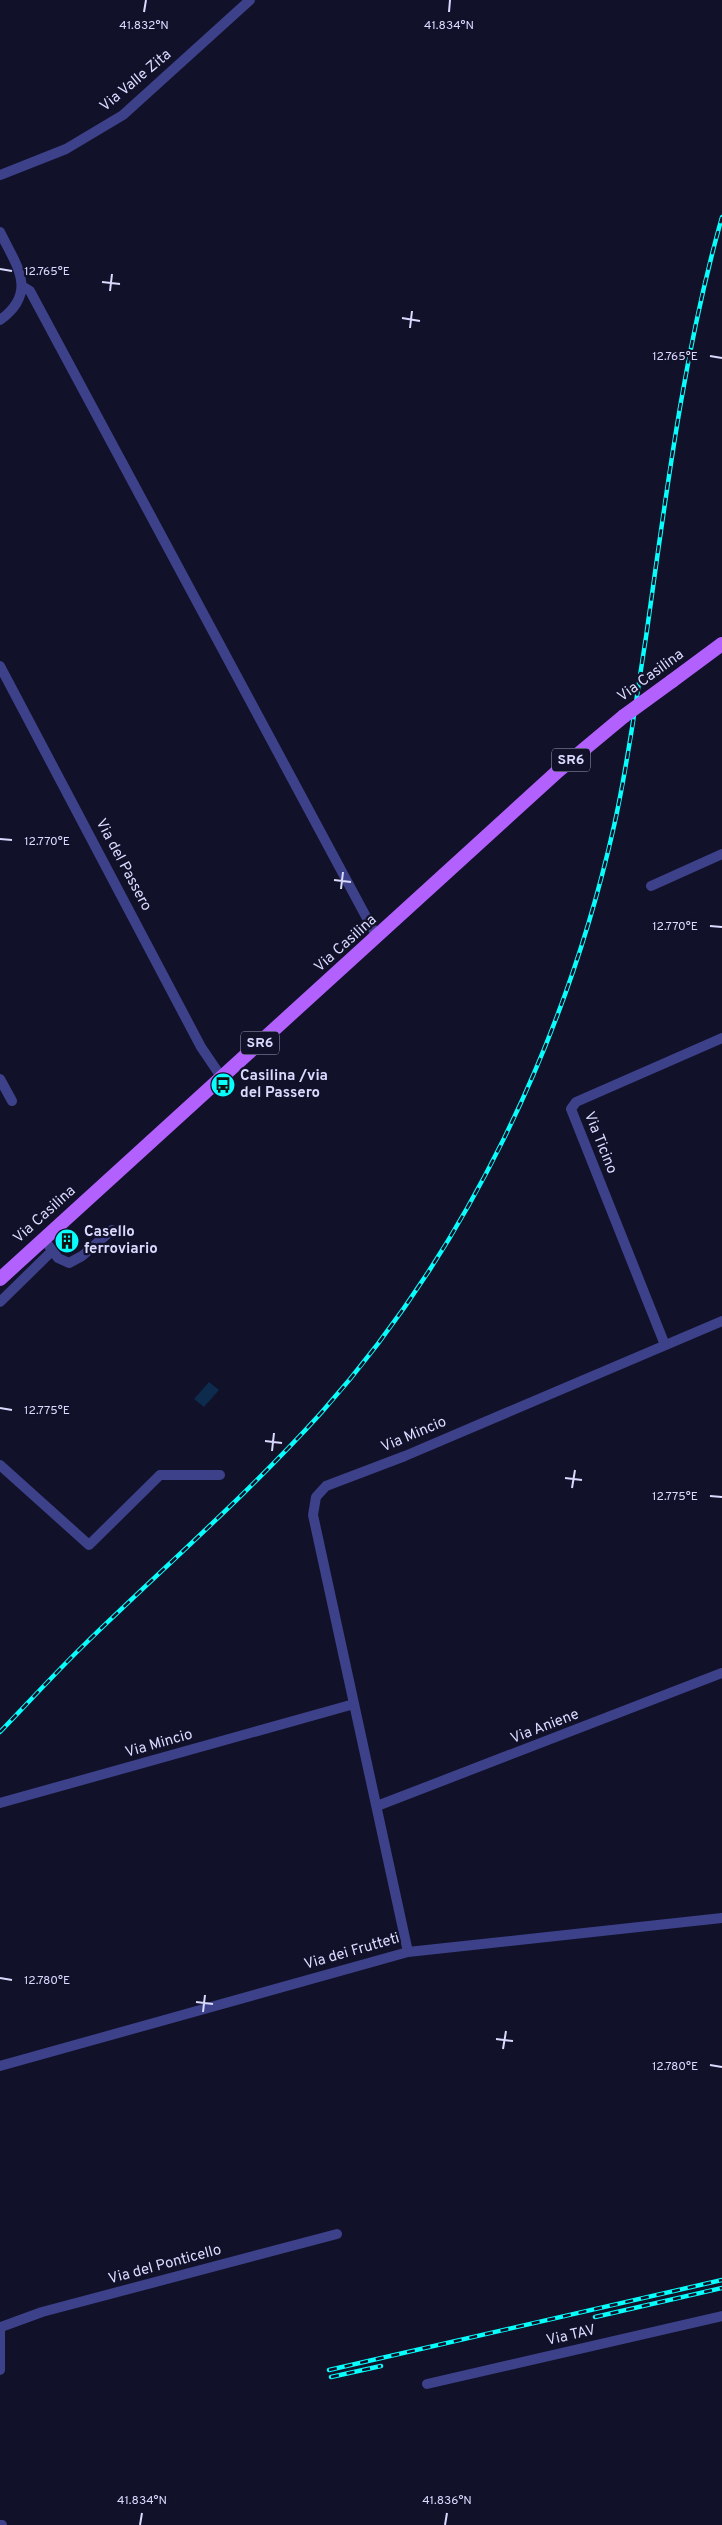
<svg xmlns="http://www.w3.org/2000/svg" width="722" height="2525" font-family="Overpass,sans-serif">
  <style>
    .water { fill: #0d2b4d }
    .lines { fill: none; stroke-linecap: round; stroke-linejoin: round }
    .minor { stroke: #3c4189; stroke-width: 10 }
    .major { stroke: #b361fe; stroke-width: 14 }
    .rail-casing { stroke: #07fefc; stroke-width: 4.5 }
    .rail { stroke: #12112a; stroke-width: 2.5; stroke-dasharray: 8; stroke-linecap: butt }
    .major-bridge { stroke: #b361fe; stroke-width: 14 }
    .ticks { fill: none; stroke: #dadaff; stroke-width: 2 }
    .labels { text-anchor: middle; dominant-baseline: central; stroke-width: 4.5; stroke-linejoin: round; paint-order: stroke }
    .shield { fill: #12112a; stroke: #9e9ebf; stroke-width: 1 }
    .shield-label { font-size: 14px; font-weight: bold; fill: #dadaff }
    .street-label { font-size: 15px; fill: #dadaff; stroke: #12112a }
    .poi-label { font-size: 15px; font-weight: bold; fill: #dadaff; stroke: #12112a; text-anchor: start }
    .ticks-label { font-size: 12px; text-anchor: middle; fill: #dadaff; stroke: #12112a; stroke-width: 4.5; stroke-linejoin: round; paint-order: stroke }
  </style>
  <rect width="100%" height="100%" fill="#12112a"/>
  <path class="water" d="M 209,1382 L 219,1390 L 204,1407 L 194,1399 Z"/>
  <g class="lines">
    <path class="minor" d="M 0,175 L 66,149 L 123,115 L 250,0
      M 0,232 C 16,265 39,292 0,320
      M 22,286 L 30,291 L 377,937
      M 0,666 L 201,1047 L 222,1078
      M 651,886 L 722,854
      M 0,1079 L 12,1101
      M 43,1238 L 58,1258 L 69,1263 L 82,1256 L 112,1230
      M 0,1302 L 52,1251
      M 665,1345 L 571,1109 L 576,1102 L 722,1038
      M 0,1465 L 89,1545 L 160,1475 L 220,1475
      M 0,1803 L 354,1704
      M 377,1806 L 722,1673
      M 408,1952 L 313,1515 L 316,1497 L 326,1486 L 405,1456 L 722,1321
      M 0,2066 L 408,1952 L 722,1918
      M 0,2327 L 0,2370
      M 1,2327 L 42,2312 L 337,2234
      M 427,2384 L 722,2316
      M 0,2525 L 2,2525"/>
    <path class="major" d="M 672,681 L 722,644
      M 0,1279 L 558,771 L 624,716"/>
    <defs>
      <path id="rail" d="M 0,1732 C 28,1703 55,1673 85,1644 C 164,1567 247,1495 321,1413 C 467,1249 566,1039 614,826 C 628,764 636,700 646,637 C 666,496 683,355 722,217
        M 595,2317 L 722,2288
        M 329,2370 L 722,2280
        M 331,2377 L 381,2366"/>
    </defs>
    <use href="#rail" class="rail-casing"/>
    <use href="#rail" class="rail"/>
    <path class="major-bridge" d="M 624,716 L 672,681"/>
  </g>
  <path class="ticks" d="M 144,12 L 146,0M 449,12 L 450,0M 0,269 L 12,271M 102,282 L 120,284M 110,291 L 112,274M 402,318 L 420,321M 410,328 L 412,311M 710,356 L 722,358M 0,839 L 12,840M 334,880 L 351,882M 341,889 L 343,872M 710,926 L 722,927M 0,1408 L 12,1410M 265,1441 L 282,1443M 272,1451 L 274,1433M 565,1478 L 582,1480M 572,1488 L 575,1470M 710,1496 L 722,1497M 0,1978 L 12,1980M 196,2002 L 213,2004M 203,2012 L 205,1995M 496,2039 L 513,2041M 503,2049 L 506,2031M 710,2065 L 722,2067M 140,2525 L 142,2513M 445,2525 L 447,2513"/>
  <defs>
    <symbol id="bus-disc" viewBox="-11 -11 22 22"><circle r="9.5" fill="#07fefc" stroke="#12112a"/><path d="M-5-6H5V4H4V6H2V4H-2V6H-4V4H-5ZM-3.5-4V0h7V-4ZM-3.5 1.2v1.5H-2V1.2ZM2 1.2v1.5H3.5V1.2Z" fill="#111"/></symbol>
    <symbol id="building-disc" viewBox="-11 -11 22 22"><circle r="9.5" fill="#07fefc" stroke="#12112a"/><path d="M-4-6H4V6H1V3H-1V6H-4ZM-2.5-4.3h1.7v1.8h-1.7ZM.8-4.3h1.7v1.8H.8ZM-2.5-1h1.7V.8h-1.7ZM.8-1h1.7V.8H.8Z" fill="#111"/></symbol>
  </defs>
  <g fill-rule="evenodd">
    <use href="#bus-disc" x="209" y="1071" width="28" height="28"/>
    <use href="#building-disc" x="53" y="1227" width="28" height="28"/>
  </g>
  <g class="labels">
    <g class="shield">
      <rect x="552" y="748.5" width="38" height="23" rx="4"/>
      <rect x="241" y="1031.5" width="38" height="23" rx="4"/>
    </g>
    <g class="shield-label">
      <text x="571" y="760">SR6</text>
      <text x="260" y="1043">SR6</text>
    </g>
    <g class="street-label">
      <text transform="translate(136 81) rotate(-40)">Via Valle Zita</text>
      <text transform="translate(651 676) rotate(-36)">Via Casilina</text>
      <text transform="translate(123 865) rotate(62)">Via del Passero</text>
      <text transform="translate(346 944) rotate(-42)">Via Casilina</text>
      <text transform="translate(600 1143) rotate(68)">Via Ticino</text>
      <text transform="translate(45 1215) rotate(-42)">Via Casilina</text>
      <text transform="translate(414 1435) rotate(-23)">Via Mincio</text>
      <text transform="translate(545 1727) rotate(-21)">Via Aniene</text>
      <text transform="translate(159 1744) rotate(-16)">Via Mincio</text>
      <text transform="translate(352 1952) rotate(-16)">Via dei Frutteti</text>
      <text transform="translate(165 2265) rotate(-15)">Via del Ponticello</text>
      <text transform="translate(571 2336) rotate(-13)">Via TAV</text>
    </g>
    <g class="poi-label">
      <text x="240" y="1076">Casilina /via<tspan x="240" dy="17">del Passero</tspan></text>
      <text x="84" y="1232">Casello<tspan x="84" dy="17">ferroviario</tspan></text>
    </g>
  </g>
  <g class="ticks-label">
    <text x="144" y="29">41.832°N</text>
    <text x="449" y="29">41.834°N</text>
    <text x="47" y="275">12.765°E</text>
    <text x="675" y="360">12.765°E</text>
    <text x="47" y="845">12.770°E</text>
    <text x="675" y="930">12.770°E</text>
    <text x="47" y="1414">12.775°E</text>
    <text x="675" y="1500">12.775°E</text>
    <text x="47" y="1984">12.780°E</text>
    <text x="675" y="2070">12.780°E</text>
    <text x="142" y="2504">41.834°N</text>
    <text x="447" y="2504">41.836°N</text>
  </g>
</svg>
